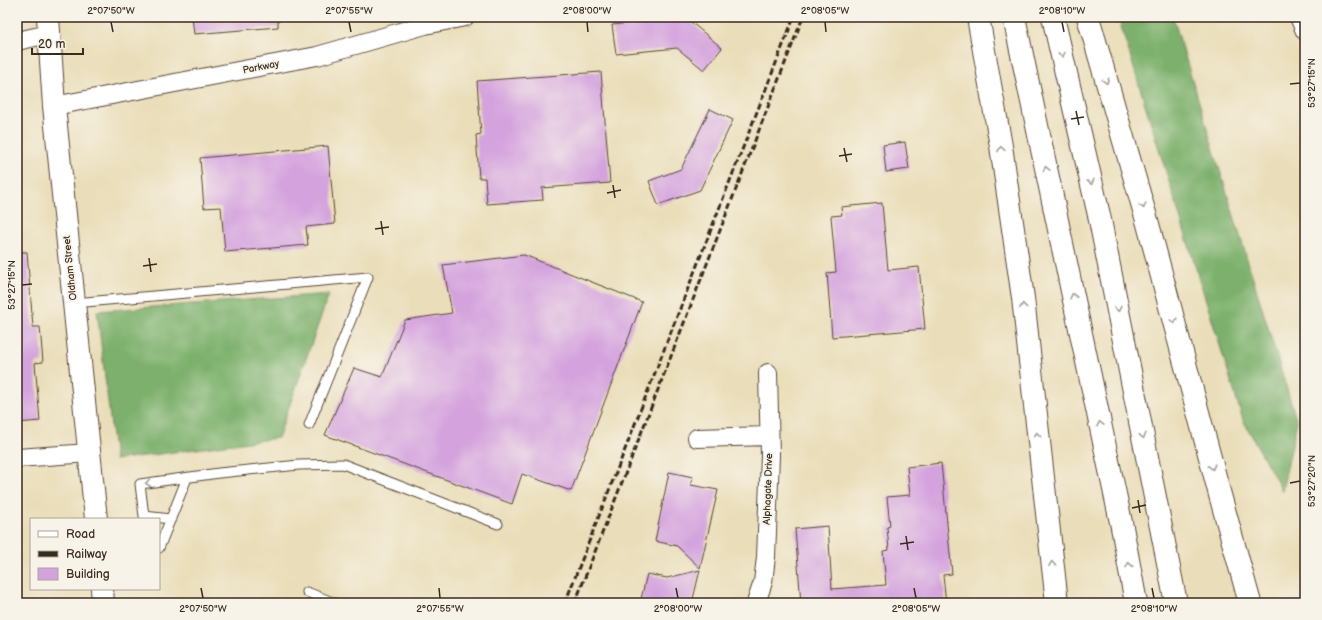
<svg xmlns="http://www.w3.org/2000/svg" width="1322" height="620" font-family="'Balsamiq Sans',sans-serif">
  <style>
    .forest { fill: #7cb06c; stroke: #5c6d45 }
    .building { fill: #d4a3de }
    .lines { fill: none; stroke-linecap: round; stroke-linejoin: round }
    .service-casing { stroke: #554535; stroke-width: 11 }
    .minor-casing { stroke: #554535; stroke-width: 20 }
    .tertiary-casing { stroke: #554535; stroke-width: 24 }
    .motorway-casing { stroke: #554535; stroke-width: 24 }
    .service { stroke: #fff; stroke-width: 9 }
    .minor { stroke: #fff; stroke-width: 18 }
    .tertiary { stroke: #fff; stroke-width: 22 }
    .motorway { stroke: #fff; stroke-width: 22 }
    .rail { stroke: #3b2a1e; stroke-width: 3; stroke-dasharray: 6 3; stroke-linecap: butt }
    .oneway { stroke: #a79f9a }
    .ticks { fill: none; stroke: #3b2a1e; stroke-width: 1.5 }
    .labels { text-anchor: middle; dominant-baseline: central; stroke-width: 3.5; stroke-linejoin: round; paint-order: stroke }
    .street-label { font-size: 10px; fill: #3b2a1e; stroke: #f7f3e8 }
    .neatline { fill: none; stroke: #3b2a1e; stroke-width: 1.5 }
    .ticks-label { font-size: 10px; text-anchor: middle; fill: #3b2a1e }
  </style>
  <rect width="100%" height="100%" fill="#f7f3e8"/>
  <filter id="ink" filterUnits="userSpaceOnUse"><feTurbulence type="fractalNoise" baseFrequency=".025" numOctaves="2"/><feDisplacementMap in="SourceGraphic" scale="8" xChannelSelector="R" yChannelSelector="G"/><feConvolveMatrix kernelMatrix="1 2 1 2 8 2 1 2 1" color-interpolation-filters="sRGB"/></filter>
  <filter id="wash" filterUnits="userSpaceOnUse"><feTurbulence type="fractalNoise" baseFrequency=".012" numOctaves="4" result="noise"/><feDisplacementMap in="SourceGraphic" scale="16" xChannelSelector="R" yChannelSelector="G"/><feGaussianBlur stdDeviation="0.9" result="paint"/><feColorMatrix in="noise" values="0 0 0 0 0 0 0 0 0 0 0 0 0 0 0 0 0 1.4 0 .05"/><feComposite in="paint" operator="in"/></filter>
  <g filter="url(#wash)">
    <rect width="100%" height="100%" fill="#eadeba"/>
    <path class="forest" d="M 1118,17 L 1173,17 L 1297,422 L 1282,491 L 1243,420 Z
      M 329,294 L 278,438 L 115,460 L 97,311 Z"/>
    <g id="blocks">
      <path class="building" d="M 192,17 L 278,17 L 278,27 L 194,34 Z
        M 685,17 L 722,48 L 704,70 L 677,48 L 616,54 L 612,25 Z
        M 601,72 L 610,183 L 542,188 L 543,200 L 487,204 L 485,178 L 479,178 L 476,135 L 481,134 L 477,81 Z
        M 710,109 L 733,120 L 700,190 L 658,205 L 649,181 L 681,169 Z
        M 905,142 L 909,169 L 886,172 L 883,145 Z
        M 328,146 L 335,224 L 306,227 L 308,245 L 225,252 L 221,207 L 204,208 L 200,158 Z
        M 882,203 L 888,270 L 919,267 L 925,329 L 832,337 L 827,273 L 836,272 L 831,216 L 842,215 L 841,207 Z
        M 17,252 L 27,252 L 33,327 L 40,327 L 43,362 L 35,363 L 40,421 L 17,423 Z
        M 524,255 L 642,302 L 571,491 L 522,474 L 512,504 L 325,435 L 354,368 L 382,377 L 405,320 L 452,313 L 443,265 Z
        M 941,463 L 952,574 L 943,575 L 946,603 L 801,603 L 795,529 L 828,526 L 832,589 L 886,585 L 883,551 L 889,550 L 887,527 L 890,526 L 887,497 L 910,495 L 907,467 Z
        M 669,472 L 693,477 L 691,485 L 718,490 L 700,568 L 677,546 L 655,541 Z
        M 700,570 L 692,603 L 640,603 L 647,574 L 667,578 Z"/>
    </g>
  </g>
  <g filter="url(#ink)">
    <use href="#blocks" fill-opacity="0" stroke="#554535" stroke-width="1"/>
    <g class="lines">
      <defs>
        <path id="service" d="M 74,303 L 368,277 L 309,425
          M 171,519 L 144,516 L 140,484 L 219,473 L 299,465 L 343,464 L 498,524
          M 159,548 L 187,478
          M 307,592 L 335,603"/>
        <path id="minor" d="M 1299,17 L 1305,31
          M 17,41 L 49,34
          M 54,106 L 317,56 L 425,25 L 465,17
          M 697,438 L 769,436
          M 17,458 L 90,453
          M 756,603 L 763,582 L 766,557 L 770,456 L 768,373"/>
        <path id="tertiary" d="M 48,17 L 54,106 L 96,519
          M 102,589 L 103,603"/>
        <path id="motorway" d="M 978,17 L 1001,146 L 1023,298 L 1057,603
          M 1014,17 L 1122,527 L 1136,603
          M 1053,17 L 1099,215 L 1176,603
          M 1088,17 L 1148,224 L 1220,495 L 1250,603"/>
      </defs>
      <use href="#service" class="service-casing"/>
      <use href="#minor" class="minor-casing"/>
      <use href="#tertiary" class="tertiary-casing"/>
      <use href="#motorway" class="motorway-casing"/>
      <use href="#service" class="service"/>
      <use href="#minor" class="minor"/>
      <use href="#tertiary" class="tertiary"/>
      <use href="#motorway" class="motorway"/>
      <path class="rail" d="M 565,603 L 794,17
        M 575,603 L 803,17"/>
    </g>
    <defs><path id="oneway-chevron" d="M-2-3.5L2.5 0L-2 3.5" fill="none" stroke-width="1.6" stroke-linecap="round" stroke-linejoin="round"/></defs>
    <g class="oneway">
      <use href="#oneway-chevron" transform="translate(1062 55) rotate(77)"/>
      <use href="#oneway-chevron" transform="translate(1106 81) rotate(74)"/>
      <use href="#oneway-chevron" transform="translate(1001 149) rotate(-99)"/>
      <use href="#oneway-chevron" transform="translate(1046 169) rotate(-102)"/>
      <use href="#oneway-chevron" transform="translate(1091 182) rotate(77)"/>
      <use href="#oneway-chevron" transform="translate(1143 206) rotate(74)"/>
      <use href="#oneway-chevron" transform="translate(1073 296) rotate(-102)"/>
      <use href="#oneway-chevron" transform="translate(1023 306) rotate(-96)"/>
      <use href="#oneway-chevron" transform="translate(1118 309) rotate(79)"/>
      <use href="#oneway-chevron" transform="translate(1174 321) rotate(75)"/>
      <use href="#oneway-chevron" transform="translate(1100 424) rotate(-102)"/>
      <use href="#oneway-chevron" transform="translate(1037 435) rotate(-96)"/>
      <use href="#oneway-chevron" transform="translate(1143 436) rotate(79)"/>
      <use href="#oneway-chevron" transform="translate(1212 467) rotate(75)"/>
      <use href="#oneway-chevron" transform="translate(148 483) rotate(172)"/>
      <use href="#oneway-chevron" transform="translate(1052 564) rotate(-97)"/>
      <use href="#oneway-chevron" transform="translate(1129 565) rotate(-101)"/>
    </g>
  </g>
  <path class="ticks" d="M 111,22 L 113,32M 349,22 L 351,32M 587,22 L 588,32M 825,22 L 826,32M 1062,22 L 1064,32M 1290,84 L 1300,83M 1076,111 L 1079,125M 1071,119 L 1084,117M 844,148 L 847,162M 839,156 L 852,154M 613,185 L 615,198M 607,193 L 621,190M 381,221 L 383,235M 375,229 L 389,227M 149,258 L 151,272M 143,266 L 157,264M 22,285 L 32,284M 1290,483 L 1300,481M 1138,500 L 1140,513M 1132,508 L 1146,505M 906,536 L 908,550M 900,544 L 914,542M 201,588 L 203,598M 439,588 L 440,598M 676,588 L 678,598M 914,588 L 916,598M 1152,588 L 1154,598"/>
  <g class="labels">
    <g class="street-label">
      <text transform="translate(261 67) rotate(-11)">Parkway</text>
      <text transform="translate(70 268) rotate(-96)">Oldham Street</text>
      <text transform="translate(768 489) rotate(-88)">Alphagate Drive</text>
    </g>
  </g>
  <rect width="1322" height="620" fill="none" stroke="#f7f3e8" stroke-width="44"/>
  <rect x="30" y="518" width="130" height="72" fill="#f7f3e8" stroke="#aca397"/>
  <rect x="38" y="531" width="20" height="6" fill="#ffffff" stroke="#aca397"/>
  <text x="66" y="538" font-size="12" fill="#3b2a1e">Road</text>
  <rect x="38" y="551" width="20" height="6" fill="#3b2a1e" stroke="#aca397"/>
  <text x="66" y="558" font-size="12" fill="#3b2a1e">Railway</text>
  <rect x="38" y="568" width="20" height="12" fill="#d4a3de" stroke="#aca397"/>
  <text x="66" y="578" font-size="12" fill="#3b2a1e">Building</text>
  <path d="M32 48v6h51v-6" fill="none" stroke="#3b2a1e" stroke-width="2"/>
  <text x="38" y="48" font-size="12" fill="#3b2a1e" stroke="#f7f3e8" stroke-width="3" paint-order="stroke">20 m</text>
  <rect x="22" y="22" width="1278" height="576" class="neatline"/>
  <g class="ticks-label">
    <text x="111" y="14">2°07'50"W</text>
    <text x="349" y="14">2°07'55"W</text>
    <text x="587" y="14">2°08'00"W</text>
    <text x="825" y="14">2°08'05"W</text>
    <text x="1062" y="14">2°08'10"W</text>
    <text transform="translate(1311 83) rotate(-90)" y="4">53°27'15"N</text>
    <text transform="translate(11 285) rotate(-90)" y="4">53°27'15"N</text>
    <text transform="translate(1311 481) rotate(-90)" y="4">53°27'20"N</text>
    <text x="203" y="612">2°07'50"W</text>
    <text x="440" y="612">2°07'55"W</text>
    <text x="678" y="612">2°08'00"W</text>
    <text x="916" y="612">2°08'05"W</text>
    <text x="1154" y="612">2°08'10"W</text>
  </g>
</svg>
